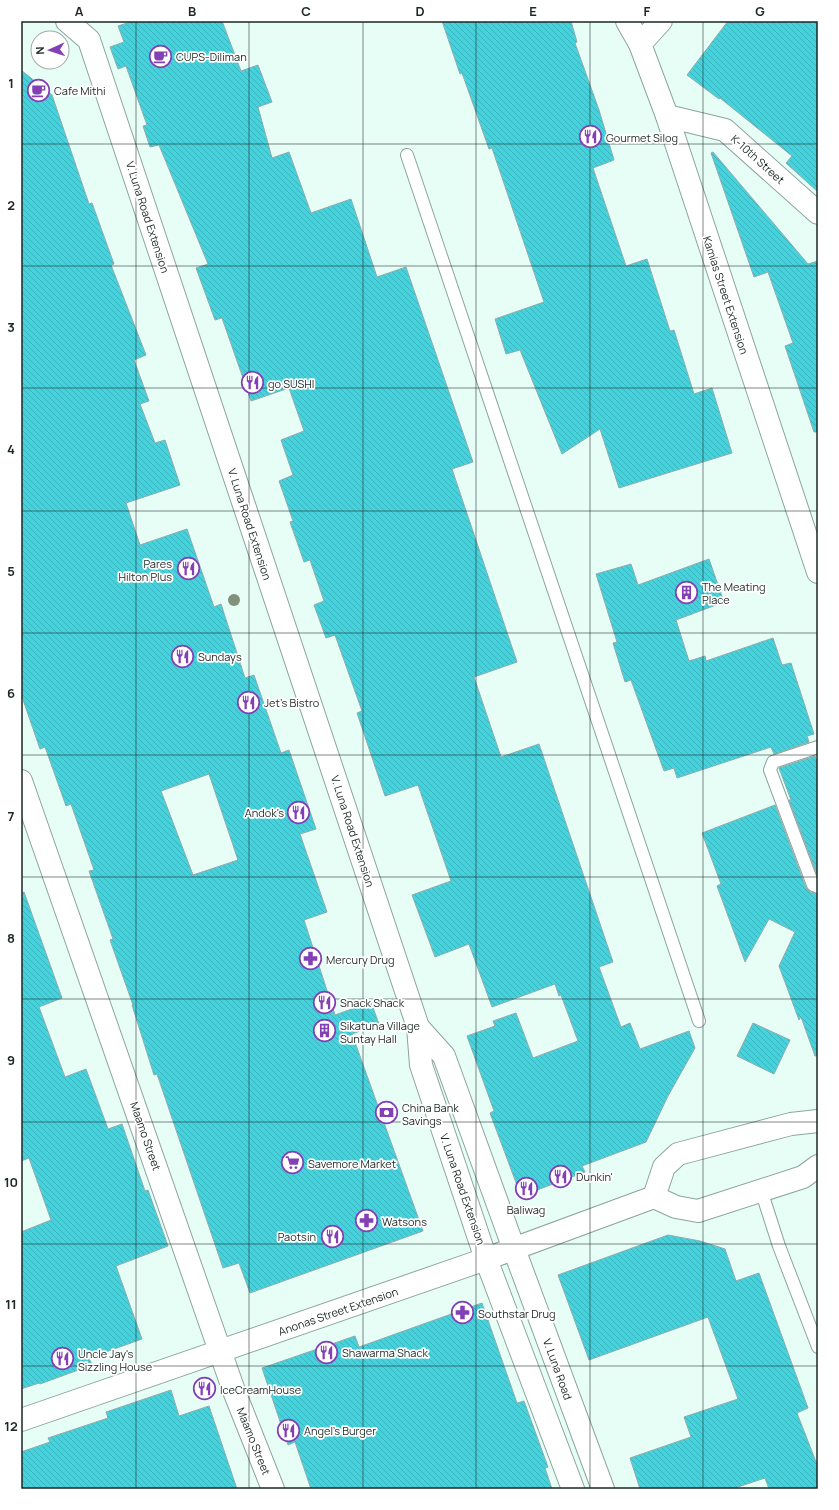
<svg xmlns="http://www.w3.org/2000/svg" width="839" height="1510" font-family="Manrope,sans-serif">
  <style>
    .building { fill: url(#building-back-hatch); stroke: #8facad; fill-rule: evenodd }
    .lines { fill: none; stroke-linecap: round; stroke-linejoin: round }
    .service-casing { stroke: #8ba59d; stroke-width: 14 }
    .minor-casing { stroke: #8ba59d; stroke-width: 24 }
    .tertiary-casing { stroke: #8ba59d; stroke-width: 24 }
    .secondary-casing { stroke: #8ba59d; stroke-width: 24 }
    .service { stroke: #fff; stroke-width: 12 }
    .minor { stroke: #fff; stroke-width: 22 }
    .tertiary { stroke: #fff; stroke-width: 22 }
    .secondary { stroke: #fff; stroke-width: 22 }
    .tree { fill: #82927a }
    .grid { fill: none; stroke: #1d2724; stroke-width: 1; stroke-opacity: 0.55 }
    .labels { text-anchor: middle; dominant-baseline: central; stroke-width: 3.5; stroke-linejoin: round; paint-order: stroke }
    .poi-label { font-size: 11px; fill: #1d2724; stroke: #fff; text-anchor: start }
    .street-label { font-size: 11px; fill: #1d2724; stroke: #fff }
    .neatline { fill: none; stroke: #1d2724; stroke-width: 1.5 }
    .grid-label { font-size: 13px; text-anchor: middle; font-weight: bold; fill: #1d2724 }
  </style>
  <defs>
    <pattern id="building-back-hatch" width="6" height="6" patternUnits="userSpaceOnUse"><rect width="6" height="6" fill="#44d2dc"/><path d="M-1 5l2 2M0 0l6 6M5-1l2 2" fill="none" stroke="#3bb4bd"/></pattern>
  </defs>
  <rect width="100%" height="100%" fill="#e7fef7"/>
  <path class="building" d="M 133,21 L 222,21 L 241,71 L 258,65 L 272,102 L 258,107 L 272,158 L 289,152 L 311,213 L 351,199 L 377,277 L 406,267 L 473,462 L 452,469 L 517,662 L 474,677 L 501,757 L 539,744 L 613,962 L 599,967 L 621,1027 L 630,1023 L 640,1049 L 689,1031 L 695,1048 L 668,1096 L 646,1142 L 582,1166 L 585,1172 L 521,1196 L 490,1113 L 494,1111 L 467,1036 L 495,1026 L 493,1021 L 516,1013 L 533,1058 L 578,1041 L 561,995 L 559,996 L 555,984 L 492,1007 L 469,944 L 435,957 L 412,895 L 451,881 L 418,785 L 385,796 L 357,713 L 362,711 L 335,635 L 326,638 L 314,605 L 324,601 L 310,560 L 304,562 L 290,522 L 293,521 L 279,481 L 293,475 L 281,440 L 304,431 L 289,388 L 251,401 L 222,318 L 215,320 L 196,268 L 208,264 L 159,145 L 150,147 L 143,126 L 147,125 L 126,66 L 118,69 L 110,47 L 124,42 L 118,26 Z
    M 442,21 L 571,21 L 577,42 L 575,43 L 599,110 L 614,160 L 593,168 L 626,266 L 647,259 L 670,331 L 674,330 L 694,394 L 712,388 L 732,453 L 619,488 L 600,429 L 562,454 L 520,350 L 506,354 L 495,319 L 544,302 L 492,148 L 489,149 L 462,73 L 460,74 Z
    M 728,21 L 818,21 L 818,192 L 786,163 L 792,156 L 720,98 L 719,99 L 687,75 Z
    M 21,70 L 52,95 L 89,204 L 92,203 L 114,264 L 111,265 L 146,355 L 134,360 L 149,401 L 140,404 L 155,443 L 165,440 L 180,485 L 126,503 L 140,545 L 187,529 L 214,607 L 221,604 L 245,678 L 254,675 L 281,753 L 289,750 L 316,829 L 300,834 L 327,912 L 304,920 L 335,1015 L 371,1002 L 379,1024 L 352,1034 L 423,1231 L 250,1293 L 239,1263 L 223,1268 L 157,1074 L 154,1075 L 132,1005 L 133,1005 L 110,940 L 113,939 L 89,871 L 94,870 L 71,804 L 66,806 L 45,747 L 40,749 L 21,694 ZM 209,774 L 238,860 L 193,875 L 161,791 Z
    M 713,152 L 808,264 L 818,261 L 818,432 L 814,432 L 785,346 L 793,343 L 768,272 L 754,277 L 711,153 Z
    M 709,559 L 724,602 L 676,620 L 689,661 L 705,656 L 706,661 L 773,638 L 782,665 L 791,663 L 814,734 L 807,736 L 809,742 L 774,754 L 771,747 L 677,778 L 674,768 L 664,771 L 631,680 L 625,682 L 613,643 L 617,642 L 596,574 L 631,564 L 638,585 Z
    M 815,756 L 818,765 L 818,877 L 789,800 L 791,800 L 779,768 Z
    M 775,805 L 806,888 L 810,892 L 818,894 L 818,1056 L 815,1056 L 801,1017 L 799,1020 L 779,966 L 795,932 L 769,919 L 745,962 L 717,886 L 721,884 L 702,833 Z
    M 24,892 L 62,998 L 39,1007 L 65,1077 L 86,1069 L 108,1129 L 122,1124 L 145,1191 L 148,1190 L 168,1246 L 116,1266 L 142,1339 L 89,1358 L 92,1365 L 40,1384 L 39,1383 L 21,1389 L 21,1232 L 51,1220 L 29,1158 L 21,1161 L 21,893 Z
    M 753,1023 L 790,1040 L 774,1074 L 737,1056 Z
    M 668,1235 L 700,1241 L 725,1249 L 736,1281 L 759,1273 L 808,1408 L 797,1413 L 818,1467 L 818,1489 L 769,1489 L 765,1478 L 732,1489 L 640,1489 L 630,1458 L 691,1437 L 684,1417 L 738,1399 L 708,1317 L 589,1360 L 558,1275 Z
    M 482,1303 L 517,1403 L 524,1401 L 548,1467 L 545,1468 L 552,1489 L 311,1489 L 295,1442 L 288,1445 L 262,1368 L 355,1336 L 359,1347 Z
    M 171,1390 L 179,1416 L 209,1406 L 237,1489 L 21,1489 L 21,1452 L 50,1442 L 48,1438 L 108,1418 L 106,1412 Z"/>
  <g class="lines">
    <defs>
      <path id="service" d="M 407,155 L 699,1021
        M 818,747 L 773,762 L 770,770 L 813,885 L 818,887
        M 761,1190 L 779,1246 L 818,1347"/>
      <path id="minor" d="M 627,21 L 640,44
        M 667,116 L 725,130 L 818,213
        M 21,781 L 234,1391 L 273,1489"/>
      <path id="tertiary" d="M 661,21 L 640,44 L 667,116 L 818,572
        M 418,1027 L 444,1056 L 514,1249
        M 21,1420 L 486,1259 L 421,1065 L 418,1027 L 89,40 L 67,21"/>
      <path id="secondary" d="M 654,1197 L 664,1167 L 678,1154 L 791,1124 L 818,1121
        M 514,1249 L 603,1489
        M 573,1489 L 486,1259 L 654,1197 L 676,1207 L 698,1211 L 803,1177 L 818,1166"/>
    </defs>
    <use href="#service" class="service-casing"/>
    <use href="#minor" class="minor-casing"/>
    <use href="#tertiary" class="tertiary-casing"/>
    <use href="#secondary" class="secondary-casing"/>
    <use href="#service" class="service"/>
    <use href="#minor" class="minor"/>
    <use href="#tertiary" class="tertiary"/>
    <use href="#secondary" class="secondary"/>
  </g>
  <circle class="tree" cx="234" cy="600" r="6"/>
  <path class="grid" d="M 136,21 L 136,1489M 249,21 L 249,1489M 363,21 L 363,1489M 476,21 L 476,1489M 590,21 L 590,1489M 703,21 L 703,1489M 21,144 L 818,144M 21,266 L 818,266M 21,388 L 818,388M 21,511 L 818,511M 21,633 L 818,633M 21,755 L 818,755M 21,877 L 818,877M 21,999 L 818,999M 21,1122 L 818,1122M 21,1244 L 818,1244M 21,1366 L 818,1366"/>
  <defs>
    <symbol id="cafe-ring" viewBox="-11 -11 22 22"><circle r="9.5" fill="#fff" stroke="#8340b4" stroke-width="1.5"/><path d="M-5.5-4.5H6V0H3Q3 3.5 0 3.5H-2.5Q-5.5 3.5-5.5 0ZM3-3.2v2h1.7v-2ZM-6 4.5H4V6H-6Z" fill="#8340b4"/></symbol>
    <symbol id="restaurant-ring" viewBox="-11 -11 22 22"><circle r="9.5" fill="#fff" stroke="#8340b4" stroke-width="1.5"/><path d="M-5-6h1v4h1v-4h1v4h1v-4h1v5L-1.5 .5V6h-2V.5L-5-1ZM5-6V6H3V1.5H1.5Q1.5-4 5-6Z" fill="#8340b4"/></symbol>
    <symbol id="building-ring" viewBox="-11 -11 22 22"><circle r="9.5" fill="#fff" stroke="#8340b4" stroke-width="1.5"/><path d="M-4-6H4V6H1V3H-1V6H-4ZM-2.5-4.3h1.7v1.8h-1.7ZM.8-4.3h1.7v1.8H.8ZM-2.5-1h1.7V.8h-1.7ZM.8-1h1.7V.8H.8Z" fill="#8340b4"/></symbol>
    <symbol id="pharmacy-ring" viewBox="-11 -11 22 22"><circle r="9.5" fill="#fff" stroke="#8340b4" stroke-width="1.5"/><path d="M-2-6h4v4h4v4h-4v4h-4v-4h-4v-4h4Z" fill="#8340b4"/></symbol>
    <symbol id="bank-ring" viewBox="-11 -11 22 22"><circle r="9.5" fill="#fff" stroke="#8340b4" stroke-width="1.5"/><path d="M-6-4H6V4H-6ZM0-2.3a2.3 2.3 0 1 0 0 4.6a2.3 2.3 0 1 0 0-4.6Z" fill="#8340b4"/></symbol>
    <symbol id="supermarket-ring" viewBox="-11 -11 22 22"><circle r="9.5" fill="#fff" stroke="#8340b4" stroke-width="1.5"/><path d="M-6-5.5h2.5l.6 2H6L4.5 2H-2.5L-4.4-4H-6ZM-1.5 3.2a1.3 1.3 0 1 0 .1 0ZM3 3.2a1.3 1.3 0 1 0 .1 0Z" fill="#8340b4"/></symbol>
  </defs>
  <g fill-rule="evenodd">
    <use href="#cafe-ring" x="148" y="44" width="25" height="25"/>
    <use href="#cafe-ring" x="26" y="78" width="25" height="25"/>
    <use href="#restaurant-ring" x="578" y="124" width="25" height="25"/>
    <use href="#restaurant-ring" x="240" y="370" width="25" height="25"/>
    <use href="#restaurant-ring" x="176" y="556" width="25" height="25"/>
    <use href="#building-ring" x="674" y="580" width="25" height="25"/>
    <use href="#restaurant-ring" x="170" y="644" width="25" height="25"/>
    <use href="#restaurant-ring" x="236" y="690" width="25" height="25"/>
    <use href="#restaurant-ring" x="286" y="800" width="25" height="25"/>
    <use href="#pharmacy-ring" x="298" y="946" width="25" height="25"/>
    <use href="#restaurant-ring" x="312" y="990" width="25" height="25"/>
    <use href="#building-ring" x="312" y="1018" width="25" height="25"/>
    <use href="#bank-ring" x="374" y="1100" width="25" height="25"/>
    <use href="#supermarket-ring" x="280" y="1150" width="25" height="25"/>
    <use href="#restaurant-ring" x="548" y="1164" width="25" height="25"/>
    <use href="#restaurant-ring" x="514" y="1176" width="25" height="25"/>
    <use href="#pharmacy-ring" x="354" y="1208" width="25" height="25"/>
    <use href="#restaurant-ring" x="320" y="1224" width="25" height="25"/>
    <use href="#pharmacy-ring" x="450" y="1300" width="25" height="25"/>
    <use href="#restaurant-ring" x="314" y="1340" width="25" height="25"/>
    <use href="#restaurant-ring" x="50" y="1346" width="25" height="25"/>
    <use href="#restaurant-ring" x="192" y="1376" width="25" height="25"/>
    <use href="#restaurant-ring" x="276" y="1418" width="25" height="25"/>
  </g>
  <g class="labels">
    <g class="poi-label">
      <text x="176" y="56">CUPS-Diliman</text>
      <text x="54" y="90">Cafe Mithi</text>
      <text x="606" y="137">Gourmet Silog</text>
      <text x="268" y="383">go SUSHI</text>
      <text x="172" y="563" text-anchor="end">Pares<tspan x="172" dy="13">Hilton Plus</tspan></text>
      <text x="702" y="586">The Meating<tspan x="702" dy="13">Place</tspan></text>
      <text x="198" y="656">Sundays</text>
      <text x="264" y="702">Jet's Bistro</text>
      <text x="284" y="812" text-anchor="end">Andok's</text>
      <text x="326" y="959">Mercury Drug</text>
      <text x="340" y="1002">Snack Shack</text>
      <text x="340" y="1025">Sikatuna Village<tspan x="340" dy="13">Suntay Hall</tspan></text>
      <text x="402" y="1107">China Bank<tspan x="402" dy="13">Savings</tspan></text>
      <text x="308" y="1163">Savemore Market</text>
      <text x="576" y="1176">Dunkin'</text>
      <text x="526" y="1209" text-anchor="middle">Baliwag</text>
      <text x="382" y="1221">Watsons</text>
      <text x="316" y="1236" text-anchor="end">Paotsin</text>
      <text x="478" y="1313">Southstar Drug</text>
      <text x="342" y="1352">Shawarma Shack</text>
      <text x="78" y="1353">Uncle Jay's<tspan x="78" dy="13">Sizzling House</tspan></text>
      <text x="220" y="1389">IceCreamHouse</text>
      <text x="304" y="1430">Angel's Burger</text>
    </g>
    <g class="street-label">
      <text transform="translate(758 159) rotate(42)">K-10th Street</text>
      <text transform="translate(148 217) rotate(72)">V. Luna Road Extension</text>
      <text transform="translate(726 295) rotate(72)">Kamias Street Extension</text>
      <text transform="translate(250 524) rotate(72)">V. Luna Road Extension</text>
      <text transform="translate(353 831) rotate(72)">V. Luna Road Extension</text>
      <text transform="translate(146 1136) rotate(71)">Maamo Street</text>
      <text transform="translate(463 1189) rotate(71)">V. Luna Road Extension</text>
      <text transform="translate(338 1311) rotate(-19)">Anonas Street Extension</text>
      <text transform="translate(558 1369) rotate(70)">V. Luna Road</text>
      <text transform="translate(254 1441) rotate(68)">Maamo Street</text>
    </g>
  </g>
  <rect width="839" height="1510" fill="none" stroke="#ffffff" stroke-width="44"/>
  <g transform="translate(50 50) rotate(267)"><circle r="19" fill="#ffffff" stroke="#a5a9a7"/>
  <path d="M0-3L7 15L0 10L-7 15Z" fill="#8340b4"/>
  <text y="-6" font-size="11" font-weight="bold" text-anchor="middle" fill="#1d2724">N</text>
  </g>
  <rect x="22" y="22" width="795" height="1466" class="neatline"/>
  <g class="grid-label">
    <text x="79" y="16">A</text>
    <text x="192" y="16">B</text>
    <text x="306" y="16">C</text>
    <text x="420" y="16">D</text>
    <text x="533" y="16">E</text>
    <text x="647" y="16">F</text>
    <text x="760" y="16">G</text>
    <text x="11" y="88">1</text>
    <text x="11" y="210">2</text>
    <text x="11" y="332">3</text>
    <text x="11" y="454">4</text>
    <text x="11" y="576">5</text>
    <text x="11" y="698">6</text>
    <text x="11" y="821">7</text>
    <text x="11" y="943">8</text>
    <text x="11" y="1065">9</text>
    <text x="11" y="1187">10</text>
    <text x="11" y="1309">11</text>
    <text x="11" y="1431">12</text>
  </g>
</svg>
